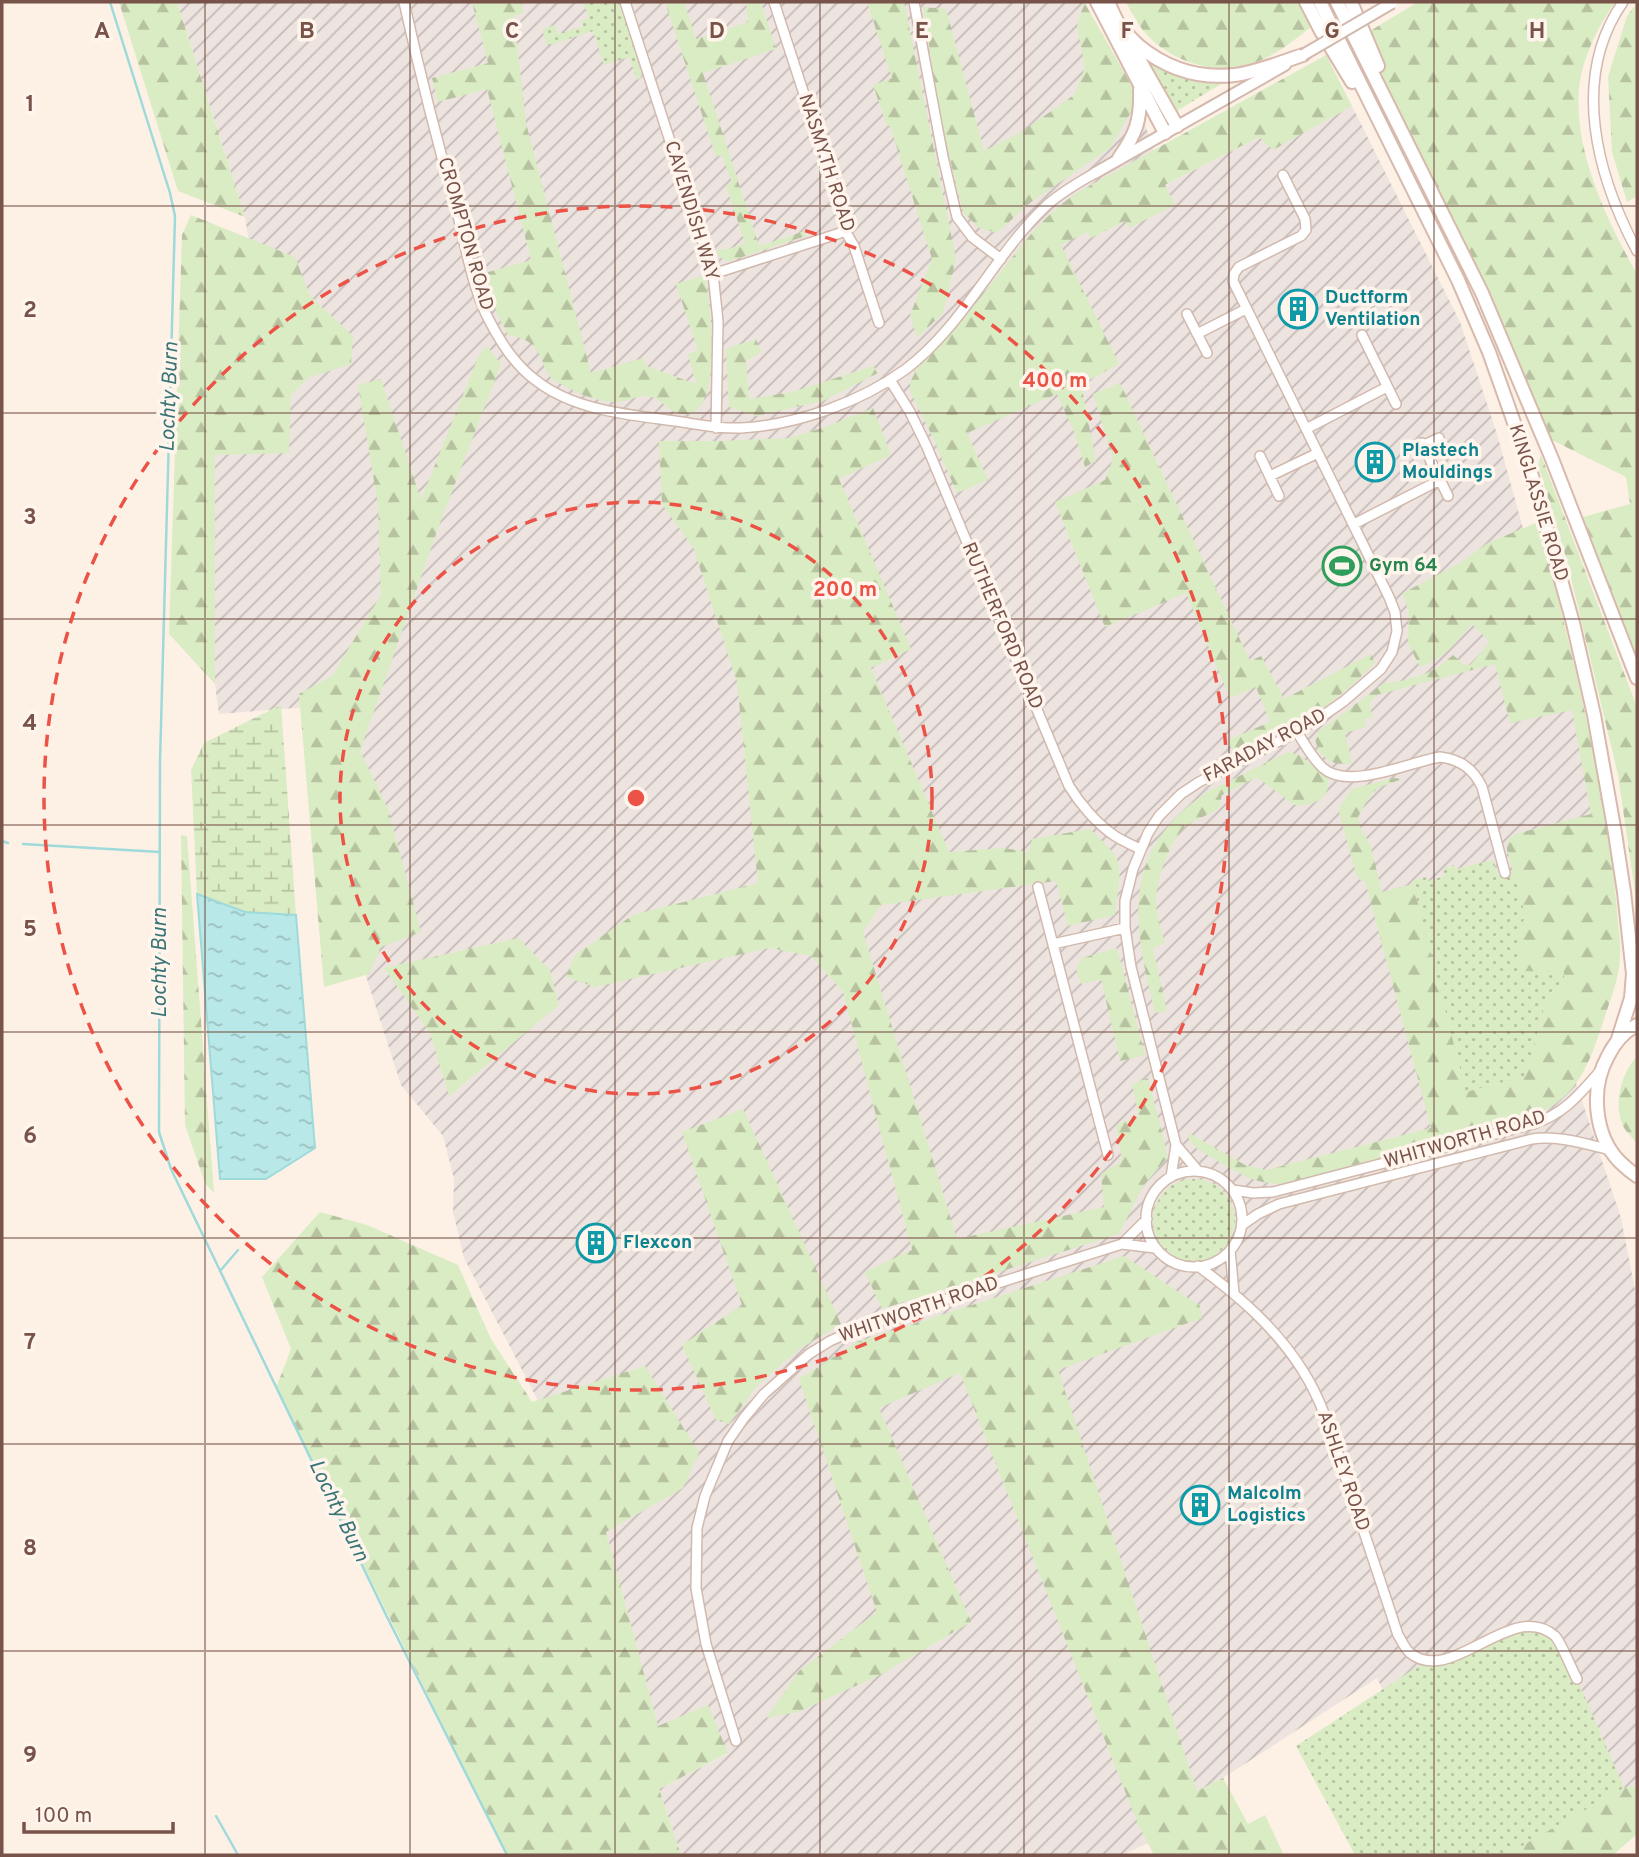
<svg xmlns="http://www.w3.org/2000/svg" width="1639" height="1857" font-family="Overpass,sans-serif">
  <style>
    .industrial { fill: url(#industrial-furrows) }
    .grass { fill: url(#grass-dots) }
    .forest { fill: url(#forest-firs) }
    .wetland { fill: url(#wetland-marsh) }
    .water { fill: url(#water-ripples); stroke: #9fdada; stroke-width: 2 }
    .lines { fill: none; stroke-linecap: round; stroke-linejoin: round }
    .stream { stroke: #9fdada; stroke-width: 2.5 }
    .minor-casing { stroke: #d2b9ad; stroke-width: 12 }
    .tertiary-casing { stroke: #d2b9ad; stroke-width: 14 }
    .secondary-casing { stroke: #d8b9ad; stroke-width: 16 }
    .minor { stroke: #fff; stroke-width: 9 }
    .tertiary { stroke: #fff; stroke-width: 10 }
    .secondary { stroke: #fff; stroke-width: 12 }
    .tertiary-bridge-casing { stroke: #d2b9ad; stroke-width: 14; stroke-linecap: butt }
    .tertiary-bridge { stroke: #fff; stroke-width: 10 }
    .grid { fill: none; stroke: #785349; stroke-width: 2; stroke-opacity: 0.55 }
    .ring { fill: none; stroke: #ec5246; stroke-width: 3.5; stroke-dasharray: 12 9 }
    .labels { text-anchor: middle; dominant-baseline: central; stroke-width: 7; stroke-linejoin: round; paint-order: stroke }
    .street-label { font-size: 19px; fill: #785349; stroke: #fff5ed }
    .culture-label { font-size: 19px; font-weight: bold; fill: #0d838f; stroke: #fff5ed; text-anchor: start }
    .leisure-label { font-size: 19px; font-weight: bold; fill: #27864d; stroke: #fff5ed; text-anchor: start }
    .water-label { font-size: 21px; font-style: italic; fill: #397576; stroke: #fff5ed }
    .grid-label { font-size: 23px; text-anchor: middle; font-weight: bold; fill: #785349; stroke: #fff5ed; stroke-width: 7; stroke-linejoin: round; paint-order: stroke }
    .centre { fill: #ec5246; stroke: #fff5ed; stroke-width: 3.5 }
    .ring-label { font-size: 21px; text-anchor: middle; font-weight: bold; fill: #ec5246; stroke: #fff5ed; stroke-width: 7; stroke-linejoin: round; paint-order: stroke }
  </style>
  <defs>
    <pattern id="industrial-furrows" width="10" height="10" patternUnits="userSpaceOnUse" patternTransform="scale(1.75)"><rect width="10" height="10" fill="#ede4e0"/><path d="M-1 1l2-2M0 10L10 0M9 11l2-2" fill="none" stroke="#c5bbb8"/></pattern>
    <pattern id="grass-dots" width="8" height="8" patternUnits="userSpaceOnUse" patternTransform="scale(1.75)"><rect width="8" height="8" fill="#daecc3"/><path d="M2 2h.1M6 6h.1" fill="none" stroke="#b6c2a0" stroke-width="1.8" stroke-linecap="round"/></pattern>
    <pattern id="forest-firs" width="22" height="20" patternUnits="userSpaceOnUse" patternTransform="scale(1.75)"><rect width="22" height="20" fill="#daecc3"/><path d="M5 1l3.5 6h-7zM16 11l3.5 6h-7z" fill="#b6c2a0"/></pattern>
    <pattern id="wetland-marsh" width="20" height="14" patternUnits="userSpaceOnUse" patternTransform="scale(1.75)"><rect width="20" height="14" fill="#daecc3"/><path d="M1 5h8M5 5V1M11 12h8M15 12V8" fill="none" stroke="#b6c2a0"/></pattern>
    <pattern id="water-ripples" width="26" height="14" patternUnits="userSpaceOnUse" patternTransform="scale(1.75)"><rect width="26" height="14" fill="#b9e8e8"/><path d="M2 4q2-2 4 0t4 0M15 11q2-2 4 0t4 0" fill="none" stroke="#9bbfbe"/></pattern>
  </defs>
  <rect width="100%" height="100%" fill="#fdf1e6"/>
  <path class="industrial" d="M 177,2 L 1084,2 L 1133,88 L 1165,185 L 1259,137 L 1274,149 L 1352,106 L 1460,322 L 1497,434 L 1572,706 L 1601,856 L 1571,1068 L 1621,1218 L 1637,1300 L 1637,1785 L 1624,1788 L 1506,1855 L 1464,1855 L 1377,1678 L 1223,1778 L 1197,1791 L 1181,1828 L 1122,1855 L 681,1855 L 659,1789 L 727,1754 L 658,1727 L 606,1532 L 464,1258 L 453,1212 L 454,1179 L 443,1136 L 401,1085 L 363,967 L 306,707 L 219,714 L 215,684 L 214,454 L 265,344 L 245,217 Z"/>
  <path class="grass" d="M 583,2 L 619,2 L 641,72 C 642,76 641,79 637,80 L 629,57 L 604,65 L 593,31 L 547,46 L 542,29 L 555,25 L 558,34 L 583,26 L 581,20 L 589,18 Z
    M 1144,57 L 1228,80 L 1175,112 Z
    M 1493,860 L 1498,875 L 1514,871 L 1526,918 L 1520,971 L 1564,972 L 1564,981 L 1545,1004 L 1526,1076 L 1466,1092 L 1412,881 L 1426,877 L 1428,881 L 1445,876 L 1443,869 L 1454,865 L 1456,869 Z
    M1153 1220a41 41 0 1 1 82 0a41 41 0 1 1-82 0Z
    M 1538,1627 L 1556,1637 L 1577,1679 L 1624,1788 L 1506,1855 L 1355,1855 L 1296,1746 L 1426,1661 L 1449,1659 L 1512,1628 Z"/>
  <path class="forest" d="M 119,2 L 177,2 L 245,217 L 178,191 Z
    M 472,2 L 521,2 L 524,13 L 514,16 L 526,123 L 591,373 L 643,358 L 646,366 L 696,384 L 688,354 L 698,350 L 676,284 L 705,275 C 710,301 724,410 687,414 C 668,416 663,396 645,396 C 634,397 624,403 613,402 C 596,402 568,389 554,380 C 547,375 546,370 543,363 C 536,343 527,339 508,335 C 497,315 488,295 481,274 L 531,260 L 487,89 L 438,102 L 432,78 L 488,63 Z
    M 665,2 L 684,2 L 696,39 L 748,22 L 746,2 L 761,2 L 776,49 L 703,73 L 759,246 L 805,231 L 806,236 L 733,260 L 726,261 L 718,256 L 717,251 L 719,249 L 728,249 L 745,243 L 726,186 L 732,183 L 722,155 L 716,157 Z
    M 867,2 L 904,2 L 956,259 L 943,313 L 917,338 L 910,315 L 932,259 L 890,126 L 887,126 L 873,85 L 892,78 Z
    M 1084,2 L 1133,88 L 1131,112 L 1110,148 L 1031,202 L 997,233 L 979,228 L 963,212 L 940,118 L 923,7 L 946,9 L 984,151 L 1023,131 L 1074,95 L 1085,67 L 1077,26 Z
    M 1126,2 L 1297,2 L 1311,27 C 1293,41 1274,57 1251,64 C 1216,75 1176,63 1150,38 C 1140,29 1132,13 1126,2 Z
    M 1418,2 L 1615,2 C 1600,24 1587,49 1581,75 C 1568,140 1606,219 1637,274 L 1637,678 L 1576,519 L 1630,504 L 1626,477 L 1540,434 L 1423,174 L 1365,34 Z
    M 1637,3 L 1637,196 L 1627,202 L 1612,152 L 1608,77 L 1627,16 Z
    M 1326,55 L 1352,106 L 1273,150 L 1259,137 L 1165,185 L 1175,205 L 1129,228 L 1125,221 L 1091,238 L 1087,232 L 1061,245 L 1119,364 L 1087,381 L 1082,389 L 1096,461 L 1085,467 L 1075,434 L 1057,394 L 967,433 L 988,480 L 957,493 L 934,440 L 910,391 L 910,382 L 915,373 L 914,371 C 947,342 973,307 1000,273 C 1026,240 1044,214 1080,191 Z
    M 191,215 L 295,257 L 310,296 L 353,336 L 351,364 L 308,378 L 291,395 L 289,453 L 215,455 L 215,684 L 169,634 L 182,235 Z
    M 756,339 L 761,352 L 746,361 L 749,399 L 792,392 L 873,366 L 878,373 L 823,401 L 757,416 L 729,407 L 726,349 Z
    M 487,346 L 501,364 L 440,523 L 360,751 L 388,809 L 421,932 L 381,947 L 369,974 L 324,987 L 299,694 L 332,676 L 381,595 L 378,505 L 358,385 L 381,379 L 421,500 L 479,355 Z
    M 1120,383 L 1250,661 L 1261,656 L 1284,699 L 1371,654 L 1375,663 L 1350,687 L 1317,713 L 1234,754 L 1228,740 L 1270,722 L 1256,687 L 1230,698 L 1186,593 L 1105,627 L 1055,502 L 1105,480 L 1113,459 L 1093,394 Z
    M 873,408 L 891,455 L 839,479 L 911,649 L 871,668 L 949,852 L 1003,848 L 1029,852 L 1032,839 L 1090,829 C 1098,837 1107,845 1114,854 C 1125,869 1116,897 1115,915 L 1068,926 L 1056,881 L 881,905 L 863,932 L 957,1239 L 1104,1207 L 1101,1174 L 1122,1161 L 1116,1125 L 1139,1116 L 1132,1084 L 1148,1078 L 1168,1157 L 1143,1186 L 1119,1234 L 882,1309 L 865,1272 L 912,1250 L 843,992 L 811,956 L 770,948 L 595,987 L 566,977 L 575,955 L 633,915 L 758,883 L 737,682 L 693,547 L 662,504 L 659,441 L 721,441 L 789,438 L 825,427 Z
    M 1541,455 L 1637,707 L 1637,906 L 1618,775 L 1567,561 L 1538,465 Z
    M 1538,522 C 1566,628 1593,734 1609,843 C 1613,869 1616,896 1618,922 C 1619,933 1621,943 1620,954 C 1620,974 1613,992 1607,1010 C 1592,1055 1582,1096 1535,1115 L 1291,1182 C 1255,1190 1226,1165 1196,1148 L 1190,1141 L 1187,1132 L 1245,1165 L 1266,1170 L 1431,1128 L 1365,881 L 1360,880 L 1356,874 L 1339,812 L 1340,806 L 1351,790 L 1354,788 L 1395,778 L 1402,779 L 1380,787 L 1371,794 L 1358,817 L 1361,829 L 1370,844 L 1382,892 L 1413,884 L 1466,1092 L 1526,1076 L 1545,1004 L 1564,981 L 1564,972 L 1520,971 L 1519,925 L 1526,918 L 1507,850 C 1507,842 1508,837 1516,834 L 1591,814 L 1572,710 L 1510,723 L 1495,664 L 1377,695 L 1369,704 L 1373,717 L 1364,720 L 1366,727 L 1345,733 L 1352,763 C 1333,767 1318,758 1315,738 L 1318,732 L 1384,683 L 1401,681 L 1425,674 L 1440,666 L 1453,655 L 1463,664 L 1470,665 L 1490,642 L 1472,624 C 1456,642 1444,659 1420,667 L 1408,643 L 1409,614 L 1403,593 L 1460,563 L 1488,543 Z
    M 1288,752 L 1300,755 L 1328,779 C 1331,799 1311,807 1294,805 L 1257,777 L 1222,795 L 1219,808 C 1209,816 1196,818 1186,826 C 1170,840 1156,880 1156,901 C 1156,915 1161,930 1165,943 L 1153,948 L 1167,1011 L 1155,1013 C 1133,923 1119,852 1207,792 Z
    M 181,835 L 187,836 L 214,1193 L 205,1183 L 185,1125 Z
    M 518,938 L 550,970 L 559,1005 L 449,1096 L 430,1033 L 384,968 Z
    M 1117,948 L 1145,1055 L 1120,1061 L 1101,979 L 1081,984 L 1076,969 L 1082,958 Z
    M 1637,1056 L 1637,1144 C 1633,1138 1626,1132 1623,1126 C 1613,1103 1621,1074 1637,1056 Z
    M 743,1109 L 841,1324 L 798,1350 L 756,1387 L 729,1424 L 716,1420 L 682,1345 L 742,1305 L 682,1132 Z
    M 320,1212 L 367,1225 L 458,1265 L 491,1339 L 532,1402 L 645,1366 L 699,1453 L 683,1488 L 606,1532 L 658,1726 L 708,1705 L 728,1753 L 659,1789 L 681,1855 L 507,1855 L 276,1388 L 291,1349 L 262,1277 Z
    M 1124,1256 L 1200,1306 L 1202,1318 L 1058,1370 L 1197,1791 L 1223,1778 L 1248,1824 L 1265,1815 L 1282,1851 L 1282,1855 L 1154,1855 L 1138,1824 L 960,1373 L 879,1408 L 971,1622 L 882,1674 L 798,1712 L 766,1718 L 799,1671 L 877,1612 L 799,1379 L 857,1342 Z
    M 1637,1785 L 1637,1834 L 1613,1855 L 1506,1855 L 1624,1788 Z"/>
  <path class="wetland" d="M 281,705 L 296,915 L 245,912 L 197,894 L 191,770 L 204,743 Z"/>
  <path class="water" d="M 197,894 L 245,912 L 296,915 L 315,1148 L 266,1179 L 220,1179 Z"/>
  <g class="lines">
    <path class="stream" d="M 110,2 L 170,193 L 175,216 L 160,762 L 159,1132 L 171,1169 L 388,1619 L 507,1855
      M 2,841 L 8,843
      M 23,844 L 160,852
      M 220,1271 L 238,1250
      M 216,1816 L 238,1855"/>
    <defs>
      <path id="minor" d="M 404,2 C 420,74 438,145 458,216 C 466,248 472,284 486,314 C 499,340 514,365 538,382 C 578,412 634,415 682,422 C 701,425 721,429 741,428 C 797,425 861,402 906,369 C 964,325 994,255 1046,206 C 1061,192 1078,183 1095,173
        M 625,2 L 713,274 L 718,321 L 716,428
        M 774,2 L 844,217 L 844,229 L 854,246 L 879,323
        M 914,2 L 943,157 L 957,217 L 972,237 L 1001,259
        M 1623,2 C 1570,78 1597,176 1637,251
        M 713,274 L 831,236 L 840,233 L 844,229
        M 1187,314 L 1207,353
        M 1197,334 L 1246,309
        M 1362,335 L 1396,404
        M 890,380 L 910,412 L 927,447 L 1069,786 C 1080,804 1097,824 1115,836 C 1123,841 1132,845 1140,849
        M 1306,429 L 1387,387
        M 1422,443 L 1448,496
        M 1424,445 L 1439,438
        M 1260,456 L 1279,496
        M 1270,476 L 1318,453
        M 1354,524 L 1440,480
        M 1297,732 C 1305,744 1312,758 1323,768 C 1349,791 1409,762 1440,757 C 1460,759 1474,770 1482,787 L 1505,873
        M 1038,887 L 1108,1155
        M 1053,944 L 1125,928
        M 1176,1145 L 1198,1171
        M1146 1219a48 48 0 1 1 96 0a48 48 0 1 1-96 0Z
        M 1171,1177 L 1176,1145 L 1131,967 L 1125,928 L 1125,901 L 1133,869 L 1148,833 L 1159,816 L 1181,794 L 1199,782 L 1297,732 L 1324,715 L 1344,701 L 1381,669 L 1392,652 L 1397,631 L 1395,612 L 1389,597 L 1233,281 L 1234,274 L 1239,267 L 1301,236 L 1306,230 L 1305,219 L 1283,175
        M 1233,1190 L 1253,1193 L 1273,1192 L 1533,1124 C 1564,1114 1579,1095 1600,1071
        M 1242,1225 L 1258,1214 L 1279,1204 L 1532,1139 C 1558,1135 1585,1144 1611,1150
        M 1122,1244 L 1147,1219
        M 1230,1250 L 1234,1293
        M 1198,1266 C 1239,1296 1276,1328 1303,1371 C 1324,1404 1334,1442 1346,1479 C 1364,1531 1381,1583 1398,1635 C 1402,1641 1405,1649 1410,1653 C 1452,1687 1512,1598 1555,1636 C 1561,1642 1572,1670 1577,1679
        M 736,1741 L 706,1644 L 696,1588 L 697,1528 L 705,1496 L 728,1441 L 744,1418 L 764,1394 L 809,1354 L 830,1341 L 857,1329 L 925,1306 L 1122,1244 L 1155,1248"/>
      <path id="tertiary" d="M 1095,173 L 1285,65"/>
      <path id="secondary" d="M 1097,2 L 1165,133
        M 1108,2 C 1112,10 1115,19 1120,26 C 1125,33 1133,40 1139,46 C 1167,69 1199,79 1235,75 C 1258,72 1281,62 1303,55
        M 1306,2 L 1321,31 L 1352,82
        M 1320,2 L 1458,280 L 1489,352 L 1528,462 L 1573,623 L 1594,715 L 1615,833 L 1624,892 L 1633,974 L 1631,998 L 1618,1039
        M 1337,2 L 1482,293 L 1552,459 L 1637,678
        M 1351,2 L 1378,66
        M 1128,40 L 1177,126
        M 1119,158 C 1136,134 1141,120 1140,90
        M 1637,1025 C 1623,1032 1615,1042 1608,1056 C 1590,1088 1594,1136 1620,1162 C 1625,1167 1631,1172 1637,1176"/>
    </defs>
    <use href="#minor" class="minor-casing"/>
    <use href="#tertiary" class="tertiary-casing"/>
    <use href="#secondary" class="secondary-casing"/>
    <use href="#minor" class="minor"/>
    <use href="#tertiary" class="tertiary"/>
    <use href="#secondary" class="secondary"/>
    <defs>
      <path id="tertiary-bridge" d="M 1303,55 L 1392,3"/>
    </defs>
    <use href="#tertiary-bridge" class="tertiary-bridge-casing"/>
    <use href="#tertiary-bridge" class="tertiary-bridge"/>
  </g>
  <path class="grid" d="M 205,2 L 205,1855M 410,2 L 410,1855M 615,2 L 615,1855M 820,2 L 820,1855M 1024,2 L 1024,1855M 1229,2 L 1229,1855M 1434,2 L 1434,1855M 2,206 L 1637,206M 2,413 L 1637,413M 2,619 L 1637,619M 2,825 L 1637,825M 2,1032 L 1637,1032M 2,1238 L 1637,1238M 2,1444 L 1637,1444M 2,1651 L 1637,1651"/>
  <g class="ring">
    <circle cx="636" cy="798" r="296"/>
    <circle cx="636" cy="798" r="592"/>
  </g>
  <defs>
    <symbol id="building-ring" viewBox="-11 -11 22 22"><circle r="9.5" fill="#fff5ed" stroke="#0f9aa8" stroke-width="1.5"/><path d="M-4-6H4V6H1V3H-1V6H-4ZM-2.5-4.3h1.7v1.8h-1.7ZM.8-4.3h1.7v1.8H.8ZM-2.5-1h1.7V.8h-1.7ZM.8-1h1.7V.8H.8Z" fill="#0f9aa8"/></symbol>
    <symbol id="stadium-ring" viewBox="-11 -11 22 22"><circle r="9.5" fill="#fff5ed" stroke="#2e9e5b" stroke-width="1.5"/><path d="M0-5a6.5 5 0 1 0 0 10a6.5 5 0 1 0 0-10ZM-3.5-1.8h7v3.6h-7Z" fill="#2e9e5b"/></symbol>
  </defs>
  <g fill-rule="evenodd">
    <use href="#building-ring" x="1276" y="287" width="44" height="44"/>
    <use href="#building-ring" x="1353" y="440" width="44" height="44"/>
    <use href="#stadium-ring" x="1320" y="544" width="44" height="44"/>
    <use href="#building-ring" x="574" y="1221" width="44" height="44"/>
    <use href="#building-ring" x="1178" y="1483" width="44" height="44"/>
  </g>
  <g class="labels">
    <g class="street-label">
      <text transform="translate(826 163) rotate(72)">NASMYTH ROAD</text>
      <text transform="translate(691 211) rotate(73)">CAVENDISH WAY</text>
      <text transform="translate(465 234) rotate(74)">CROMPTON ROAD</text>
      <text transform="translate(1538 503) rotate(73)">KINGLASSIE ROAD</text>
      <text transform="translate(1002 626) rotate(67)">RUTHERFORD ROAD</text>
      <text transform="translate(1265 746) rotate(-28)">FARADAY ROAD</text>
      <text transform="translate(1465 1140) rotate(-16)">WHITWORTH ROAD</text>
      <text transform="translate(919 1310) rotate(-19)">WHITWORTH ROAD</text>
      <text transform="translate(1343 1471) rotate(71)">ASHLEY ROAD</text>
    </g>
    <g class="culture-label">
      <text x="1325" y="298">Ductform<tspan x="1325" dy="22">Ventilation</tspan></text>
      <text x="1402" y="451">Plastech<tspan x="1402" dy="22">Mouldings</tspan></text>
      <text x="623" y="1243">Flexcon</text>
      <text x="1227" y="1494">Malcolm<tspan x="1227" dy="22">Logistics</tspan></text>
    </g>
    <g class="leisure-label">
      <text x="1369" y="566">Gym 64</text>
    </g>
    <g class="water-label">
      <text transform="translate(170 397) rotate(-88)">Lochty Burn</text>
      <text transform="translate(160 963) rotate(-90)">Lochty Burn</text>
      <text transform="translate(338 1511) rotate(64)">Lochty Burn</text>
    </g>
  </g>
  <g class="grid-label">
    <text x="102" y="38">A</text>
    <text x="307" y="38">B</text>
    <text x="512" y="38">C</text>
    <text x="717" y="38">D</text>
    <text x="922" y="38">E</text>
    <text x="1127" y="38">F</text>
    <text x="1332" y="38">G</text>
    <text x="1537" y="38">H</text>
    <text x="30" y="111">1</text>
    <text x="30" y="317">2</text>
    <text x="30" y="524">3</text>
    <text x="30" y="730">4</text>
    <text x="30" y="936">5</text>
    <text x="30" y="1143">6</text>
    <text x="30" y="1349">7</text>
    <text x="30" y="1555">8</text>
    <text x="30" y="1762">9</text>
  </g>
  <circle cx="636" cy="798" r="10" class="centre"/>
  <g class="ring-label">
    <text x="1055" y="387">400 m</text>
    <text x="845" y="596">200 m</text>
  </g>
  <rect width="1639" height="1857" fill="none" stroke="#785349" stroke-width="7"/>
  <path d="M24 1822v10h149v-10" fill="none" stroke="#785349" stroke-width="3.5"/>
  <text x="35" y="1822" font-size="21" fill="#785349" stroke="#fff5ed" stroke-width="5" paint-order="stroke">100 m</text>
</svg>
